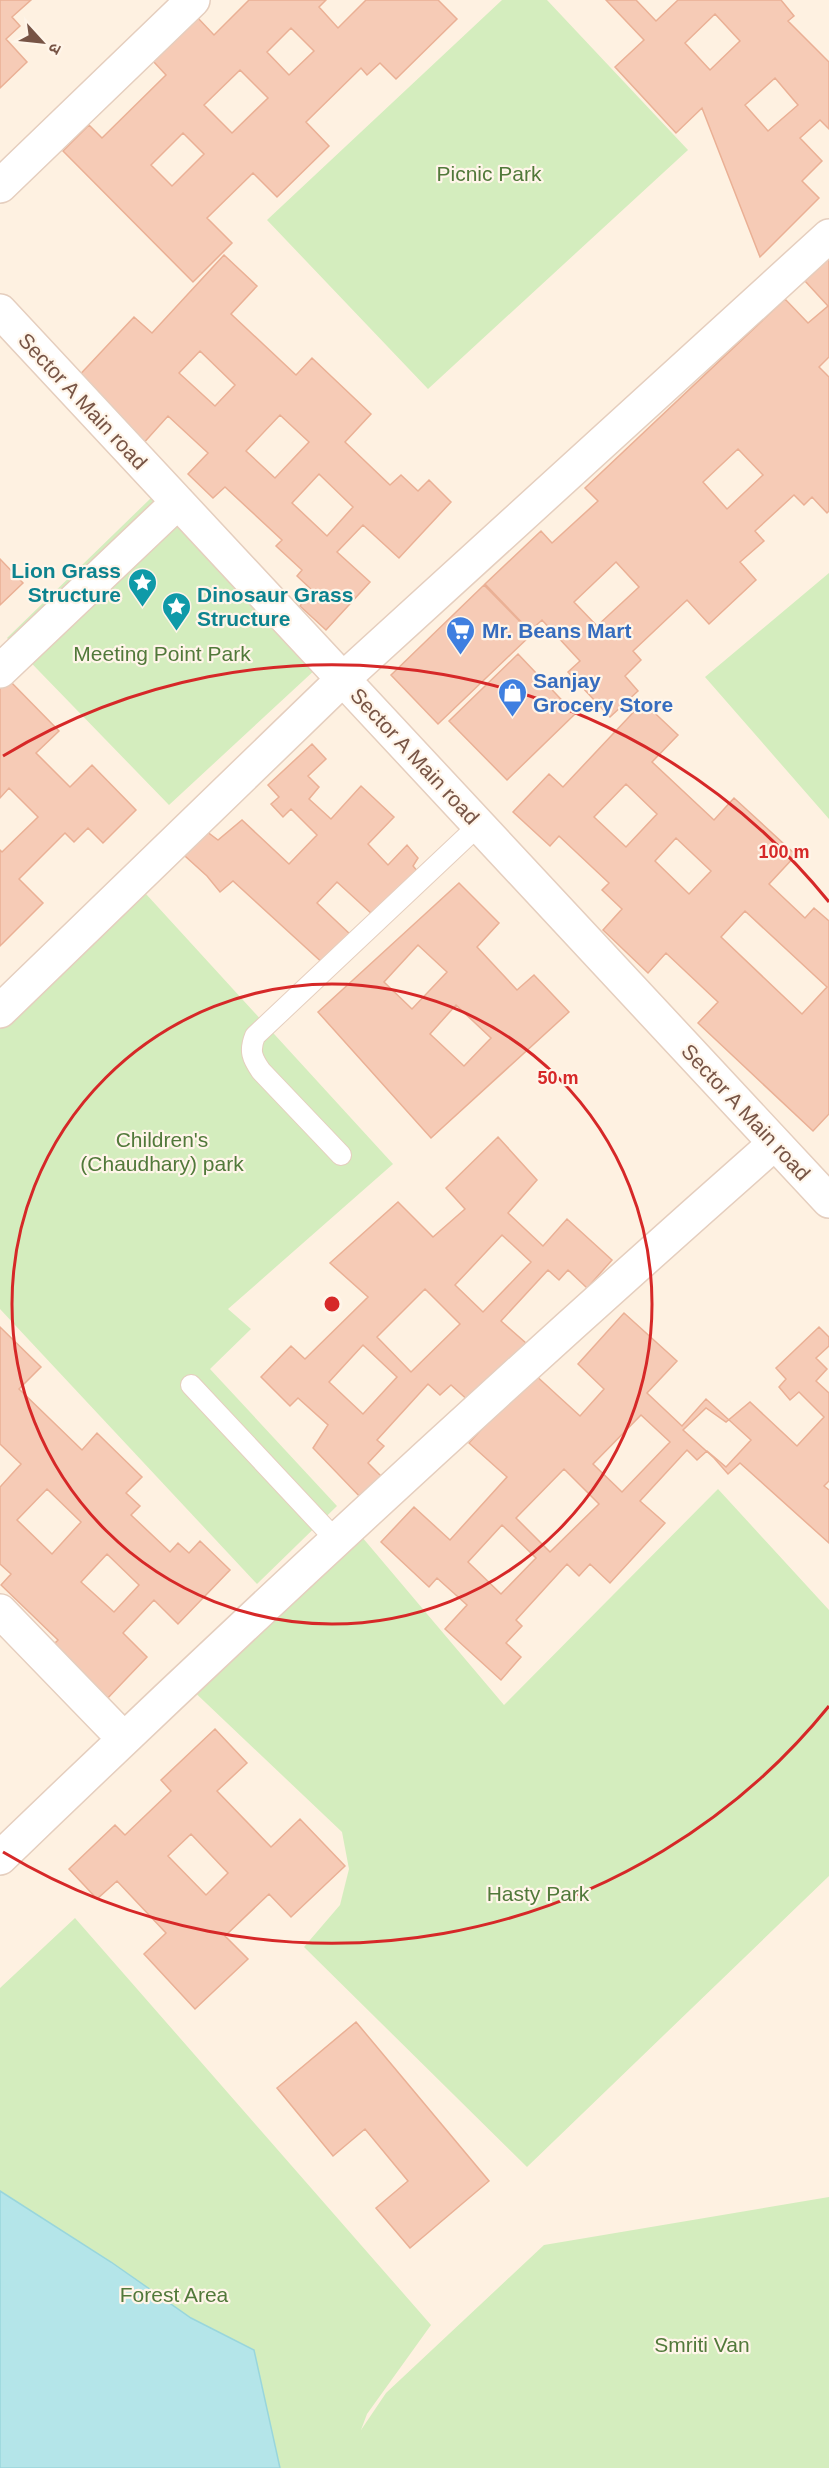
<svg xmlns="http://www.w3.org/2000/svg" width="829" height="2468" font-family="Arial,'Noto Sans Devanagari',sans-serif">
  <style>
    .green { fill: #d4edbe }
    .water { fill: #b4e5e9; stroke: #99d6dc; stroke-width: 1.5 }
    .building { fill: #f6cbb6; stroke: #eab095; stroke-width: 1.5; fill-rule: evenodd }
    .lines { fill: none; stroke-linecap: round; stroke-linejoin: round }
    .service-casing { stroke: #e5cebe; stroke-width: 22 }
    .minor-casing { stroke: #e5cebe; stroke-width: 36 }
    .service { stroke: #fff; stroke-width: 20 }
    .minor { stroke: #fff; stroke-width: 33 }
    .ring { fill: none; stroke: #d62828; stroke-width: 3 }
    .labels { text-anchor: middle; dominant-baseline: central; stroke-width: 4.5; stroke-linejoin: round; paint-order: stroke }
    .park-label { font-size: 21px; fill: #51793a; stroke: #fff5e9 }
    .street-label { font-size: 21px; fill: #775445; stroke: #fff5e9 }
    .culture-label { font-size: 21px; font-weight: bold; fill: #0d838f; stroke: #fff5e9; text-anchor: end }
    .shop-label { font-size: 21px; font-weight: bold; fill: #366cbe; stroke: #fff5e9; text-anchor: start }
    .centre { fill: #d62828; stroke: #fff5e9; stroke-width: 3 }
    .ring-label { font-size: 18px; text-anchor: middle; font-weight: bold; fill: #d62828; stroke: #fff5e9; stroke-width: 4.5; stroke-linejoin: round; paint-order: stroke }
  </style>
  <rect width="100%" height="100%" fill="#fef1e1"/>
  <path class="green" d="M 502,0 L 547,0 L 688,150 L 428,389 L 267,220 Z
    M 152,497 L 317,668 L 169,805 L 7,638 Z
    M 829,573 L 829,819 L 705,677 Z
    M 125,871 L 393,1164 L 228,1309 L 251,1329 L 210,1369 L 337,1506 L 257,1584 L 0,1309 L 0,988 Z
    M 718,1489 L 829,1610 L 829,1876 L 527,2167 L 304,1947 L 340,1905 L 349,1869 L 342,1832 L 186,1684 L 351,1524 L 504,1705 Z
    M 75,1918 L 431,2325 L 367,2414 L 361,2430 L 386,2393 L 544,2245 L 829,2197 L 829,2468 L 0,2468 L 0,1988 Z"/>
  <path class="water" d="M 0,2191 L 111,2262 L 191,2318 L 254,2350 L 280,2468 L 0,2468 Z"/>
  <path class="building" d="M 0,0 L 31,0 L 12,17 L 20,26 L 6,39 L 27,62 L 0,88 Z
    M 249,0 L 326,0 L 319,7 L 338,28 L 366,0 L 438,0 L 457,19 L 396,79 L 380,63 L 367,75 L 361,68 L 306,122 L 329,146 L 277,197 L 253,173 L 207,218 L 232,243 L 193,282 L 63,151 L 89,125 L 102,138 L 166,75 L 153,61 L 197,17 L 214,35 ZM 291,28 L 314,51 L 289,75 L 267,52 ZM 240,70 L 268,98 L 232,133 L 204,105 ZM 183,133 L 204,154 L 172,186 L 151,165 Z
    M 606,0 L 636,0 L 656,21 L 678,0 L 781,0 L 794,16 L 788,21 L 829,62 L 829,129 L 820,120 L 800,138 L 822,161 L 802,181 L 819,198 L 760,257 L 702,108 L 676,133 L 615,67 L 644,40 ZM 715,14 L 740,41 L 710,70 L 685,43 ZM 775,78 L 798,105 L 768,131 L 745,105 Z
    M 224,255 L 257,286 L 231,314 L 296,375 L 312,358 L 371,414 L 345,442 L 390,485 L 401,475 L 418,491 L 429,480 L 451,502 L 399,558 L 363,525 L 337,552 L 370,582 L 326,630 L 300,606 L 313,591 L 297,576 L 302,570 L 276,546 L 282,540 L 225,487 L 213,498 L 188,474 L 208,453 L 168,416 L 141,446 L 73,382 L 134,317 L 152,333 ZM 200,351 L 235,385 L 215,406 L 179,373 ZM 280,415 L 309,442 L 275,478 L 246,451 ZM 319,474 L 353,507 L 327,536 L 292,503 Z
    M 829,258 L 829,357 L 819,367 L 829,377 L 829,511 L 827,513 L 812,497 L 804,505 L 794,495 L 755,531 L 764,541 L 740,562 L 756,580 L 709,624 L 687,600 L 633,651 L 641,660 L 625,676 L 638,691 L 610,717 L 568,672 L 580,661 L 542,620 L 530,631 L 485,584 L 541,531 L 552,543 L 598,501 L 585,488 L 785,299 L 808,323 L 828,306 L 805,281 ZM 738,449 L 763,475 L 727,509 L 703,482 ZM 616,562 L 639,587 L 597,626 L 574,602 Z
    M 0,559 L 23,583 L 0,605 Z
    M 484,585 L 532,634 L 438,724 L 391,675 Z
    M 518,654 L 575,714 L 507,780 L 449,721 Z
    M 7,678 L 59,731 L 36,753 L 70,787 L 92,765 L 136,810 L 103,843 L 88,828 L 74,842 L 65,833 L 19,879 L 43,903 L 0,946 L 0,850 L 2,852 L 38,817 L 9,788 L 0,798 L 0,685 Z
    M 643,702 L 678,735 L 652,762 L 714,820 L 734,798 L 796,855 L 769,884 L 805,918 L 814,908 L 829,921 L 829,1114 L 813,1131 L 698,1023 L 718,1002 L 666,953 L 648,973 L 603,930 L 622,909 L 602,890 L 609,883 L 559,836 L 550,846 L 513,812 L 549,774 L 563,787 ZM 626,784 L 657,814 L 626,847 L 594,817 ZM 676,838 L 711,871 L 689,894 L 655,861 ZM 745,911 L 827,987 L 802,1014 L 721,937 Z
    M 312,744 L 326,759 L 308,776 L 319,787 L 309,799 L 331,819 L 361,786 L 394,817 L 368,844 L 388,865 L 407,845 L 418,858 L 413,866 L 419,873 L 326,966 L 233,881 L 220,892 L 207,876 L 175,847 L 198,825 L 218,840 L 242,820 L 289,864 L 317,835 L 291,809 L 283,817 L 271,804 L 279,797 L 268,785 ZM 337,882 L 373,915 L 352,936 L 317,903 Z
    M 459,883 L 499,923 L 477,947 L 517,990 L 534,975 L 569,1012 L 431,1138 L 318,1012 Z
    M 418,945 L 447,972 L 412,1009 L 384,982 Z
    M 456,1005 L 491,1038 L 464,1066 L 430,1034 Z
    M 498,1137 L 537,1180 L 508,1213 L 543,1246 L 567,1219 L 612,1260 L 587,1288 L 568,1270 L 559,1280 L 548,1270 L 501,1321 L 526,1343 L 471,1403 L 451,1385 L 440,1395 L 428,1384 L 377,1440 L 384,1446 L 368,1463 L 382,1477 L 362,1499 L 313,1448 L 328,1425 L 298,1398 L 290,1406 L 261,1377 L 291,1346 L 305,1359 L 368,1297 L 330,1263 L 398,1202 L 433,1237 L 465,1209 L 446,1188 ZM 502,1235 L 531,1262 L 483,1312 L 455,1285 ZM 425,1289 L 460,1324 L 411,1372 L 377,1337 ZM 363,1345 L 397,1377 L 363,1414 L 329,1382 Z
    M 624,1313 L 677,1361 L 647,1393 L 682,1426 L 706,1399 L 751,1440 L 726,1467 L 707,1451 L 697,1460 L 687,1450 L 640,1501 L 665,1523 L 610,1583 L 590,1564 L 579,1576 L 567,1564 L 516,1620 L 522,1626 L 506,1643 L 521,1657 L 501,1680 L 445,1629 L 467,1605 L 437,1578 L 429,1587 L 381,1542 L 414,1507 L 450,1540 L 507,1477 L 469,1443 L 533,1373 L 580,1416 L 604,1389 L 578,1364 ZM 641,1415 L 670,1442 L 622,1492 L 593,1464 ZM 564,1469 L 599,1504 L 550,1552 L 516,1518 ZM 502,1525 L 536,1558 L 501,1594 L 468,1562 Z
    M 0,1327 L 41,1367 L 19,1389 L 82,1450 L 97,1433 L 142,1477 L 126,1493 L 140,1506 L 131,1515 L 170,1552 L 178,1543 L 189,1553 L 200,1541 L 230,1570 L 178,1624 L 154,1600 L 123,1633 L 147,1657 L 105,1701 L 50,1648 L 58,1640 L 1,1585 L 11,1574 L 0,1564 L 0,1487 L 21,1464 L 0,1444 ZM 47,1489 L 81,1522 L 52,1554 L 17,1520 ZM 107,1554 L 139,1585 L 114,1612 L 81,1582 Z
    M 819,1327 L 829,1337 L 829,1346 L 816,1358 L 827,1369 L 816,1381 L 829,1393 L 829,1481 L 824,1486 L 829,1490 L 829,1543 L 740,1463 L 728,1474 L 714,1458 L 683,1430 L 706,1408 L 726,1422 L 750,1402 L 797,1446 L 824,1417 L 799,1392 L 790,1400 L 779,1387 L 786,1379 L 776,1368 Z
    M 215,1729 L 247,1763 L 217,1791 L 271,1847 L 300,1819 L 345,1866 L 291,1917 L 269,1894 L 225,1936 L 248,1959 L 195,2009 L 144,1954 L 166,1933 L 117,1881 L 97,1899 L 69,1869 L 115,1825 L 125,1835 L 171,1791 L 161,1780 ZM 191,1834 L 228,1873 L 206,1895 L 168,1856 Z
    M 356,2022 L 489,2181 L 410,2248 L 376,2208 L 408,2181 L 365,2129 L 333,2156 L 277,2088 Z"/>
  <g class="lines">
    <defs>
      <path id="service" d="M 341,1155 L 261,1071 C 252,1058 249,1051 255,1036 L 479,825
        M 191,1385 L 336,1540"/>
      <path id="minor" d="M 0,186 L 193,0
        M 0,311 L 829,1201
        M 0,671 L 178,502
        M 0,1011 L 343,679 L 829,236
        M 0,1611 L 124,1739
        M 0,1858 C 253,1614 511,1376 775,1143"/>
    </defs>
    <use href="#service" class="service-casing"/>
    <use href="#minor" class="minor-casing"/>
    <use href="#service" class="service"/>
    <use href="#minor" class="minor"/>
  </g>
  <g class="ring">
    <circle cx="332" cy="1304" r="320"/>
    <path d="M829 1706A639 639 0 0 1 3 1852M3 756A639 639 0 0 1 829 902"/>
  </g>
  <defs>
    <symbol id="sight-pin" viewBox="-11 -11 22 30"><path d="M0 17L-7.5 6A9.5 9.5 0 1 1 7.5 6Z" fill="#0f9aa8" stroke="#fff5e9"/><path d="M0-6L1.8-2.2L6-1.7L2.9 1.2L3.7 5.4L0 3.3L-3.7 5.4L-2.9 1.2L-6-1.7L-1.8-2.2Z" fill="#fff"/></symbol>
    <symbol id="supermarket-pin" viewBox="-11 -11 22 30"><path d="M0 17L-7.5 6A9.5 9.5 0 1 1 7.5 6Z" fill="#3f7fe0" stroke="#fff5e9"/><path d="M-6-5.5h2.5l.6 2H6L4.5 2H-2.5L-4.4-4H-6ZM-1.5 3.2a1.3 1.3 0 1 0 .1 0ZM3 3.2a1.3 1.3 0 1 0 .1 0Z" fill="#fff"/></symbol>
    <symbol id="shop-pin" viewBox="-11 -11 22 30"><path d="M0 17L-7.5 6A9.5 9.5 0 1 1 7.5 6Z" fill="#3f7fe0" stroke="#fff5e9"/><path d="M-5-2.5h2.3a2.7 3.5 0 0 1 5.4 0H5L5.5 6h-11ZM-1.5-2.5h3a1.5 2.3 0 0 0-3 0Z" fill="#fff"/></symbol>
  </defs>
  <g fill-rule="evenodd">
    <use href="#sight-pin" x="126" y="566" width="33" height="45"/>
    <use href="#sight-pin" x="160" y="590" width="33" height="45"/>
    <use href="#supermarket-pin" x="444" y="614" width="33" height="45"/>
    <use href="#shop-pin" x="496" y="676" width="33" height="45"/>
  </g>
  <g class="labels">
    <g class="park-label">
      <text x="489" y="173">Picnic Park</text>
      <text x="162" y="653">Meeting Point Park</text>
      <text x="162" y="1139">Children's<tspan x="162" dy="24">(Chaudhary) park</tspan></text>
      <text x="538" y="1893">Hasty Park</text>
      <text x="174" y="2294">Forest Area</text>
      <text x="702" y="2344">Smriti Van</text>
    </g>
    <g class="street-label">
      <text transform="translate(83 401) rotate(47)">Sector A Main road</text>
      <text transform="translate(415 756) rotate(47)">Sector A Main road</text>
      <text transform="translate(746 1112) rotate(47)">Sector A Main road</text>
    </g>
    <g class="culture-label">
      <text x="121" y="570">Lion Grass<tspan x="121" dy="24">Structure</tspan></text>
      <text x="197" y="594" text-anchor="start">Dinosaur Grass<tspan x="197" dy="24">Structure</tspan></text>
    </g>
    <g class="shop-label">
      <text x="482" y="630">Mr. Beans Mart</text>
      <text x="533" y="680">Sanjay<tspan x="533" dy="24">Grocery Store</tspan></text>
    </g>
  </g>
  <circle cx="332" cy="1304" r="9" class="centre"/>
  <g class="ring-label">
    <text x="784" y="858">100 m</text>
    <text x="558" y="1084">50 m</text>
  </g>
  <g transform="translate(42 42) rotate(117)" stroke="#fff5e9" stroke-width="4.5" paint-order="stroke">
  <path d="M0-4.5L10 22L0 15L-10 22Z" fill="#775445"/>
  <text y="-9" font-size="16" font-weight="bold" text-anchor="middle" fill="#775445">उ</text>
  </g>
</svg>
